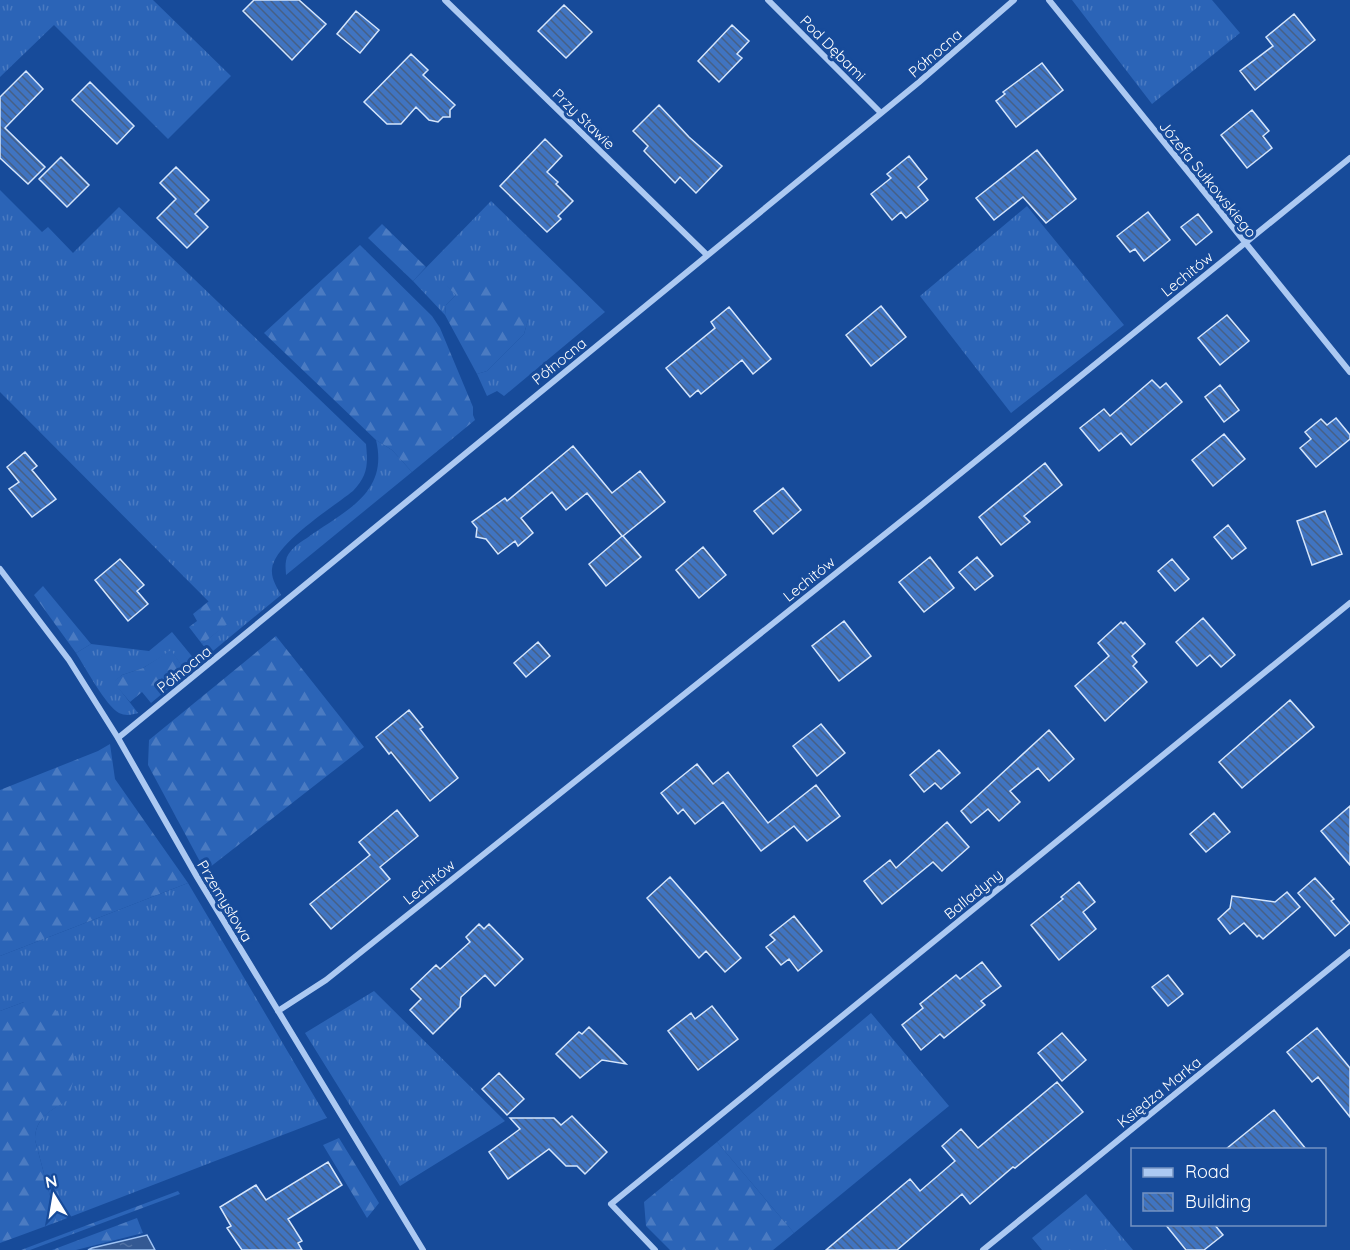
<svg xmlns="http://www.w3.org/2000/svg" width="1350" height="1250" font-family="Quicksand,sans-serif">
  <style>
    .grass { fill: url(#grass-tufts) }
    .forest { fill: url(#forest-firs) }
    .water { fill: url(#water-ripples); stroke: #9fc3f4; stroke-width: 1.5 }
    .building { fill: url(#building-back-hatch); stroke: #d4e5fc; stroke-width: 1.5 }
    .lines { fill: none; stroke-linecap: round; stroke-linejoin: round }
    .street { stroke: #acc9f2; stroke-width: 6 }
    .labels { text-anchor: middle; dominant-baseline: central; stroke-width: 6; stroke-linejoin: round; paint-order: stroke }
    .street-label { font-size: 15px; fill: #fff; stroke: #174b9a }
  </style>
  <defs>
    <pattern id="grass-tufts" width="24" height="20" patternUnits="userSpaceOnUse" patternTransform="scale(1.5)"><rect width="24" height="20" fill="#2b64b7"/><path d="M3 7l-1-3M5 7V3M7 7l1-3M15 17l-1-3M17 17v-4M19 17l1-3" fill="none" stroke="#4b7bc2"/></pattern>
    <pattern id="forest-firs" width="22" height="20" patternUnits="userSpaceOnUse" patternTransform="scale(1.5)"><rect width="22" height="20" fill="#2b64b7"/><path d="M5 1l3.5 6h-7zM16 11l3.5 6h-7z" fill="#4b7bc2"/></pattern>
    <pattern id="water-ripples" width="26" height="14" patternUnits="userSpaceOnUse" patternTransform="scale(1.5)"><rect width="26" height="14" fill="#345993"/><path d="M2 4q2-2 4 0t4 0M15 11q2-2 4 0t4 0" fill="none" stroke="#5272a3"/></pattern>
    <pattern id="building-back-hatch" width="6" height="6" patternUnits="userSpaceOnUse" patternTransform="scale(1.5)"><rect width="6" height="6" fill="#4074c1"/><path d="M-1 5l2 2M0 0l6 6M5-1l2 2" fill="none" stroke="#466086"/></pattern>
  </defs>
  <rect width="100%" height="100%" fill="#174b9a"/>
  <path class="grass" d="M 0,0 L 153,0 L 231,76 L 168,139 L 54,25 L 0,77 Z
    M 1072,0 L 1212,0 L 1240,33 L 1152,104 Z
    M 0,190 L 42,232 L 48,227 L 73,253 L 119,207 L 366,444 C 368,465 368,475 353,491 C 333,507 274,544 272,569 C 271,579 277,587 281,595 L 213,651 L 207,650 L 202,644 L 229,622 L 0,392 Z
    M 491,201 L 605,312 L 504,396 L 497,391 L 487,396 L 477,374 L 487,371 L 524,334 L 528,320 L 444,283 L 456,295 L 446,305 L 445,315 L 413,281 Z
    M 1027,206 L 1124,325 L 1011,413 L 920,296 Z
    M 376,440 L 392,450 L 412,472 L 286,575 C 286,571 285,566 286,561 C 287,551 299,543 307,538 C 344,511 389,494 376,440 Z
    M 172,632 L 195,660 L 195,666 L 187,673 L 171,651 L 143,668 L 122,675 L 114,682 L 138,713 C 132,715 125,716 119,713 C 106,706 85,667 76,653 L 91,644 L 149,651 Z
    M 188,883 L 327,1118 L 57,1222 L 35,1140 C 35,1118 50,1111 68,1099 L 24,1002 L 0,1011 L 0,956 Z
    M 374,991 L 505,1121 L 400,1186 L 305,1033 Z
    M 871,1013 L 949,1106 L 794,1233 L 717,1142 Z
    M 1086,1194 L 1133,1250 L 1042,1250 L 1032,1238 Z"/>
  <path class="forest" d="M 382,224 L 426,267 L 413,281 L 368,238 Z
    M 360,245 L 432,316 L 440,328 L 473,407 L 473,415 L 475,420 L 412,472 L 392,450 L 376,440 L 264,333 Z
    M 480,267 C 502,282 515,298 528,320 L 524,334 L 487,371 L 477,374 L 445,315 L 446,305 L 456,295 L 443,283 L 466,270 Z
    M 43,586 L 91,644 L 76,653 L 34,595 Z
    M 209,601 L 230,622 L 202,644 L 189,627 L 197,621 L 193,614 Z
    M 276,636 L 364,747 L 205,871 L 148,765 L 149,740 Z
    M 171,650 L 187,673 L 151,703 L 142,692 L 130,702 L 113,682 L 122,675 L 143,668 Z
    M 110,744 L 115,779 L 188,883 L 0,956 L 0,790 L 98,751 Z
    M 24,1002 L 42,1002 L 56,1010 L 70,1035 L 76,1071 L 68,1100 C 50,1111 35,1118 35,1140 L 57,1222 L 0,1243 L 0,1011 Z
    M 339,1138 L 379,1203 L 367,1218 L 323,1145 Z
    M 717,1142 L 794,1233 L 773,1250 L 670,1250 L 646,1226 L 644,1202 Z
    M 178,1191 L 180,1194 L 30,1250 L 21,1250 Z
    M 137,1218 L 143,1233 L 76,1250 L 52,1250 Z"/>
  <path class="water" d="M 147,1235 L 155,1250 L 88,1250 L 92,1248 Z"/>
  <path class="building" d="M 254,0 L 299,0 L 326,24 L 292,60 L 243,11 Z
    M 564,5 L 592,32 L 566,58 L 538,31 Z
    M 356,11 L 379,30 L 360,53 L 337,34 Z
    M 1294,14 L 1315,40 L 1255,90 L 1240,71 L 1273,46 L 1266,37 Z
    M 732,25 L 749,41 L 737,54 L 742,58 L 719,82 L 698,61 Z
    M 411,54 L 428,70 L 423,75 L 455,105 L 450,110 L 450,117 L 443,117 L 438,122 L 429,120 L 416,107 L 401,124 L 387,124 L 364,102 Z
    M 1042,63 L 1063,90 L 1016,127 L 996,101 L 1005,94 L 1003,92 Z
    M 26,71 L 43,89 L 5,128 L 45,167 L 28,184 L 0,158 L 0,97 Z
    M 90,82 L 134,126 L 117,144 L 72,100 Z
    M 659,105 L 689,137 L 722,166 L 696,193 L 680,177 L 675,183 L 644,151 L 648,146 L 633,131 Z
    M 1252,110 L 1269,131 L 1263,136 L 1272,148 L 1247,168 L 1221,135 Z
    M 545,139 L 562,156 L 547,172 L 558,182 L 556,184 L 573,201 L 558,216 L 561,219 L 547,232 L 500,186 Z
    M 1037,150 L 1076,199 L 1046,223 L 1023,197 L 994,220 L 976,198 Z
    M 909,156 L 927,179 L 918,187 L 928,200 L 906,218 L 901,212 L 892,220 L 871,194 L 891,178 L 887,174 Z
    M 61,157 L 89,185 L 67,207 L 39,179 Z
    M 176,167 L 209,200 L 195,214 L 208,227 L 187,248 L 157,218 L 176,199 L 160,183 Z
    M 1148,212 L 1170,240 L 1144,261 L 1135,249 L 1130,252 L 1117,236 Z
    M 1198,214 L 1212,232 L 1196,245 L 1181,227 Z
    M 881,306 L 906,337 L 871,366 L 846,335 Z
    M 729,307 L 771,359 L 753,374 L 742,360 L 701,394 L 698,390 L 690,397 L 666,368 L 715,328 L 711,322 Z
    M 1227,315 L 1249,341 L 1220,365 L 1198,338 Z
    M 1152,380 L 1160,388 L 1166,383 L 1182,402 L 1131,445 L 1121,433 L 1099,451 L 1080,428 L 1104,409 L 1110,416 Z
    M 1220,385 L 1239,410 L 1224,422 L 1205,397 Z
    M 1336,418 L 1350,435 L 1350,439 L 1316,467 L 1300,448 L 1311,439 L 1305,432 L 1321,419 L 1327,425 Z
    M 1224,434 L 1245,459 L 1213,486 L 1192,460 Z
    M 573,446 L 612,493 L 640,471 L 665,502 L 623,536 L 641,557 L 606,586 L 589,564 L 622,536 L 587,493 L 566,510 L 552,492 L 521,518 L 533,533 L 518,546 L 515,541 L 498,554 L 486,539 L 476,537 L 477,528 L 472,522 L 505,498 L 507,501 Z
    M 25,452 L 37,466 L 32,470 L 56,499 L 32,517 L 9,489 L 19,482 L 7,467 Z
    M 1045,463 L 1062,485 L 1024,516 L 1030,522 L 1001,545 L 979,517 Z
    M 783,488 L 801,510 L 773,534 L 754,511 Z
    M 1325,511 L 1342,554 L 1312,565 L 1297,521 Z
    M 1228,525 L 1246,548 L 1232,559 L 1214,537 Z
    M 703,547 L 726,575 L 699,598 L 676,570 Z
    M 930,557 L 954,588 L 924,612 L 899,582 Z
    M 977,557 L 993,576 L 975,590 L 959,572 Z
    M 120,559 L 144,585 L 137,591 L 148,604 L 128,621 L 95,580 Z
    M 1172,559 L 1189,579 L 1175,591 L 1158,571 Z
    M 1203,618 L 1235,655 L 1221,667 L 1210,655 L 1197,666 L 1176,642 Z
    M 844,621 L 871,656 L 839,681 L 812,646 Z
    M 1121,622 L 1123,624 L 1125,622 L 1145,644 L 1132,656 L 1137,662 L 1133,666 L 1147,682 L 1105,721 L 1075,686 L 1109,656 L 1098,643 Z
    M 538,642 L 550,656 L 526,677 L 514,663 Z
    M 1290,700 L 1314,727 L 1242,788 L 1219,762 Z
    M 409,710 L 423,727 L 420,729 L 458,778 L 430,801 L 391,752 L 389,754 L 376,737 Z
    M 821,724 L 845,753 L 817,776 L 793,746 Z
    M 1049,730 L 1074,759 L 1049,781 L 1038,768 L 1010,791 L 1020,802 L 999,821 L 988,809 L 971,823 L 961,811 Z
    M 939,750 L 960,773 L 941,789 L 935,783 L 924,792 L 910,775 Z
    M 697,764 L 713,784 L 728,772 L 768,823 L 816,785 L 840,816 L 807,841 L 794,826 L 761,851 L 723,802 L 695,824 L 683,809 L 678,814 L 661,793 Z
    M 1350,806 L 1350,865 L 1321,831 Z
    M 397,810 L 418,836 L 380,867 L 390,879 L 331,929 L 310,904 L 370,855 L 359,842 Z
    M 1214,813 L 1230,832 L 1206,852 L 1190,834 Z
    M 947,822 L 969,847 L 942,871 L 933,862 L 882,904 L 864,881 L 890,860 L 896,868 Z
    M 670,877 L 741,958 L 725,972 L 706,951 L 699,958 L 647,898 Z
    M 1315,878 L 1334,899 L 1331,901 L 1350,923 L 1335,936 L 1298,893 Z
    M 1079,882 L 1095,902 L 1083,912 L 1096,929 L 1059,960 L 1031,925 L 1063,899 L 1061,897 Z
    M 1287,892 L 1300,907 L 1263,939 L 1259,935 L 1257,937 L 1244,923 L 1230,934 L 1218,919 L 1230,908 L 1232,896 L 1275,902 Z
    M 794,916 L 822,951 L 798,971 L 789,959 L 781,965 L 766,947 L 775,940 L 770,935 Z
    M 479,924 L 484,929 L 489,924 L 523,959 L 495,986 L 485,975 L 461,997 L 460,1007 L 433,1034 L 410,1010 L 421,999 L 411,989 L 436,965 L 440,969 L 470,942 L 466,937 Z
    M 982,962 L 1001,986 L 981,1001 L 985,1005 L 944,1038 L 940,1034 L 921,1050 L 902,1025 L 923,1008 L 920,1004 L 956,975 L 960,979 Z
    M 1168,975 L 1183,994 L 1168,1006 L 1152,987 Z
    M 712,1006 L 738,1039 L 698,1070 L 668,1031 L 691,1013 L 695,1019 Z
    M 589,1027 L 626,1064 L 602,1060 L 580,1078 L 556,1054 L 579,1032 L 582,1034 Z
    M 1317,1028 L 1350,1068 L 1350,1117 L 1318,1077 L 1312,1082 L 1287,1052 Z
    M 1062,1033 L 1086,1060 L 1062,1081 L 1038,1053 Z
    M 499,1073 L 524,1099 L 507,1115 L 482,1089 Z
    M 1057,1082 L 1083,1112 L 1015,1168 L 1013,1167 L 970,1204 L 962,1194 L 897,1250 L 826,1250 L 910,1179 L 920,1191 L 955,1161 L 942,1146 L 961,1129 L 978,1148 Z
    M 1274,1110 L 1306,1149 L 1226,1149 Z
    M 572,1116 L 607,1152 L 585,1174 L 577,1166 L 566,1166 L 549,1149 L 508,1179 L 489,1152 L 520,1129 L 510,1118 L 554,1118 L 561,1125 Z
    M 328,1162 L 342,1185 L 288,1219 L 302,1241 L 298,1243 L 302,1250 L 242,1250 L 227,1228 L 231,1226 L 220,1207 L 256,1185 L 266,1200 Z
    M 1165,1224 L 1214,1224 L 1223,1235 L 1204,1250 L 1186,1250 Z"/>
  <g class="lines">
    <path class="street" d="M 445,0 L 707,255
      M 768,0 L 881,113
      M 1049,0 L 1350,372
      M 0,569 L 69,660 L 118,738 L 197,877 L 423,1250
      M 118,738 L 918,83 L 1014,0
      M 278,1011 L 326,980 L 919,507 L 1350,158
      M 655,1250 L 611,1204 L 1350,603
      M 983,1250 L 1350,952"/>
  </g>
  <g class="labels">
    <g class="street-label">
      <text transform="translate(833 48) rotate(45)">Pod Dębami</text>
      <text transform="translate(935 53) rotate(-41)">Północna</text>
      <text transform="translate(584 119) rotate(44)">Przy Stawie</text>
      <text transform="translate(1208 179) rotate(51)">Józefa Sułkowskiego</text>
      <text transform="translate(1187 274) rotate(-39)">Lechitów</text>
      <text transform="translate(559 361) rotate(-39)">Północna</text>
      <text transform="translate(809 579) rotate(-39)">Lechitów</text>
      <text transform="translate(184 669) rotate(-39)">Północna</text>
      <text transform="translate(429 882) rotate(-39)">Lechitów</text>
      <text transform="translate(973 894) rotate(-39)">Balladyny</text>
      <text transform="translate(225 901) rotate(59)">Przemysłowa</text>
      <text transform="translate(1159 1092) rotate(-39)">Księdza Marka</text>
    </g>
  </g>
  <rect x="1131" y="1148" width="195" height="78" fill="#174b9a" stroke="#7493c2" stroke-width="1.5"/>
  <rect x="1143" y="1168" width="30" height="9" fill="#acc9f2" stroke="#7493c2" stroke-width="1.5"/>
  <text x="1185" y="1178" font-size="18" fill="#ffffff">Road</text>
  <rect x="1143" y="1193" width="30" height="18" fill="url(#building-back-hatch)" stroke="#7493c2" stroke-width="1.5"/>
  <text x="1185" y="1208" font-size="18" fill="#ffffff">Building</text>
  <g transform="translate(54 1196) rotate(349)" stroke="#174b9a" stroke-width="4.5" paint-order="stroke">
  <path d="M0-4.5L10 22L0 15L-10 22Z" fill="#ffffff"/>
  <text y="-9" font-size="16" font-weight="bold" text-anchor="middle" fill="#ffffff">N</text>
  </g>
</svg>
